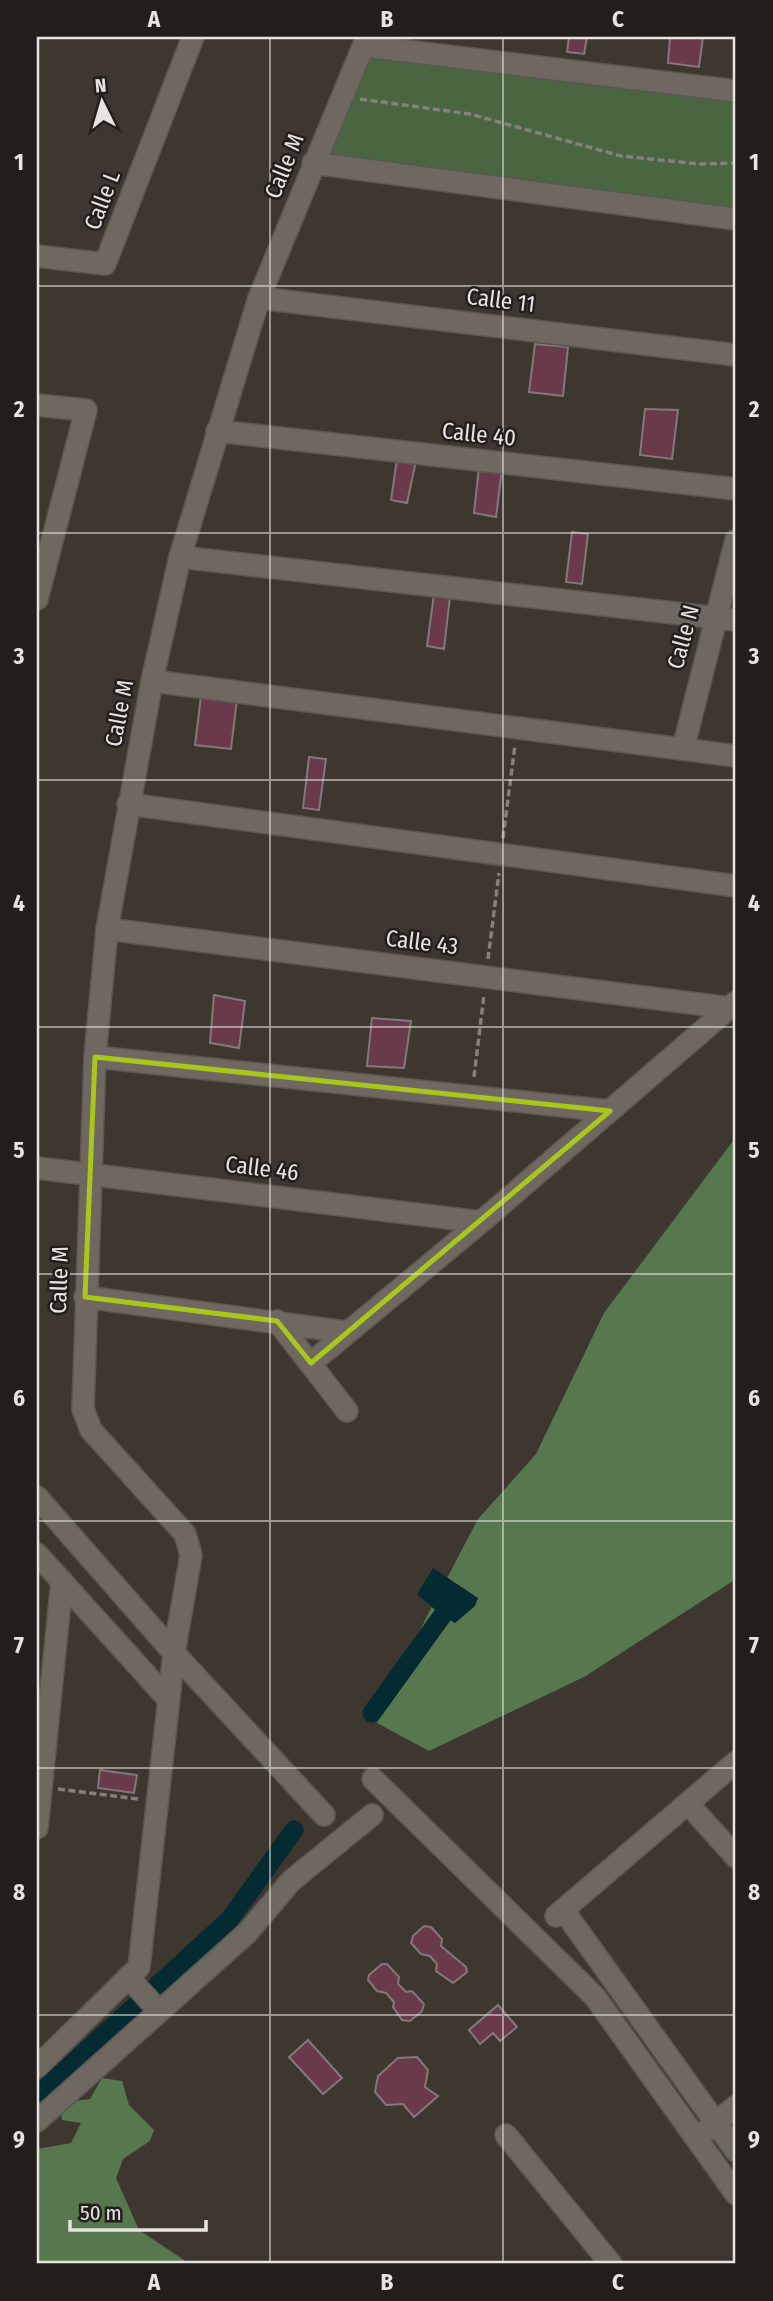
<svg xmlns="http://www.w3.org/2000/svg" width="773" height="2301" font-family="'Fira Sans Condensed',sans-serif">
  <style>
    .green { fill: #496641 }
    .forest { fill: #57784f }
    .water { fill: #042b31 }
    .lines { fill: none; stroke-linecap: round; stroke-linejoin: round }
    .canal { stroke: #042b31; stroke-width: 19 }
    .building { fill: #6a3a4b; stroke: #83787b; stroke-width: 2 }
    .street-casing { stroke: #5a5650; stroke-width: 24 }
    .path { stroke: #85807a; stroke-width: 3.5; stroke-dasharray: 7 3.5; stroke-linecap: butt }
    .street { stroke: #6e6861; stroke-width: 21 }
    .marked { fill: none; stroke: #a8c71d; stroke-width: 5; stroke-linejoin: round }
    .grid { fill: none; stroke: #e8e5e1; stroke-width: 2; stroke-opacity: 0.55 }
    .labels { text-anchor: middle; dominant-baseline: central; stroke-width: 5; stroke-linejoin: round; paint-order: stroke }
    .street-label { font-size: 23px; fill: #e8e5e1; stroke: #211e1c }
    .neatline { fill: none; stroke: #e8e5e1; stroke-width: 2.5 }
    .grid-label { font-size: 23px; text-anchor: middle; font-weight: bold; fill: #e8e5e1 }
  </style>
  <rect width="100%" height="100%" fill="#3d3730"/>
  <path class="green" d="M 366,55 L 736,101 L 736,208 L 325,154 Z"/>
  <path class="forest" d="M 736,1137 L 736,1579 L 584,1677 L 429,1751 L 377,1723 L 426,1618 L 478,1519 L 536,1454 L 604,1313 Z
    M 102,2078 L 122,2081 L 129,2105 L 154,2130 L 150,2141 L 123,2159 L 116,2178 L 139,2230 L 190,2264 L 37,2264 L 37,2149 L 71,2143 L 81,2123 L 62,2120 L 59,2103 L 90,2099 Z"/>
  <path class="water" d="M 433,1568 L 478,1598 L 475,1606 L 455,1623 L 442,1616 L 417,1594 Z"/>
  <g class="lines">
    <path class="canal" d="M 372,1713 L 442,1616
      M 37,2096 L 230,1919 L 294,1830"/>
  </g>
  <path class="building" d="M 569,37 L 587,37 L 584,54 L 567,52 Z
    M 670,37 L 703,37 L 699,67 L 668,63 Z
    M 535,344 L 568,347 L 563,396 L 529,392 Z
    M 645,409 L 678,410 L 672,459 L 640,455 Z
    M 397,459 L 416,461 L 407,503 L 391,500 Z
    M 479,467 L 502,469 L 496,517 L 474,513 Z
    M 572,532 L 588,534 L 582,584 L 566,582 Z
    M 434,594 L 450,596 L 444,649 L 427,646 Z
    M 201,696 L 237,699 L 231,749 L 195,745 Z
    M 309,757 L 326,759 L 319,810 L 303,808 Z
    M 214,995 L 245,1001 L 239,1048 L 210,1043 Z
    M 372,1018 L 411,1021 L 404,1068 L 367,1066 Z
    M 100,1770 L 137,1775 L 134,1793 L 98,1788 Z
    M 424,1926 L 431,1927 L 442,1939 L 441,1946 L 466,1967 L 467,1972 L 453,1983 L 436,1971 L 437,1964 L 430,1956 L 421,1954 L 411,1943 L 413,1936 Z
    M 382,1964 L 387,1964 L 399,1977 L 398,1984 L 406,1992 L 412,1991 L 424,2004 L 422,2011 L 410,2021 L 402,2020 L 393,2007 L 394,2002 L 386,1993 L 377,1991 L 368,1980 L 369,1975 Z
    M 498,2005 L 517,2027 L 500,2041 L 493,2033 L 480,2044 L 469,2030 Z
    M 308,2040 L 342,2078 L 323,2094 L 289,2057 Z
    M 417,2057 L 428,2070 L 425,2087 L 438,2096 L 414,2117 L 403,2104 L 386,2105 L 375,2092 L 378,2076 L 398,2058 Z"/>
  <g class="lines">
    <defs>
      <path id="street" d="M 364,46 L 736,91
        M 313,163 L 736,219
        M 37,256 L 105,264 L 193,37
        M 259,298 L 736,355
        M 37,405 L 86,410 L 37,599
        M 217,431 L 736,489
        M 180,557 L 736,620
        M 152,681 L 736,756
        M 683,749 L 736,540
        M 128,804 L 736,886
        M 107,929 L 730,1008
        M 95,1057 L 610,1111
        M 37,1168 L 481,1222
        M 85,1297 L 346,1332
        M 277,1321 L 347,1411
        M 311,1363 L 481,1222 L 736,1002
        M 37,1497 L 174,1653 L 324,1815
        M 37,1554 L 168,1699
        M 373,1779 L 595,1997 L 736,2194
        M 689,1805 L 736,1857
        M 37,1828 L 62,1581
        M 564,1911 L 736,2151
        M 556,1916 L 736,1762
        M 128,1977 L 159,2011
        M 37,2067 L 139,1967 L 174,1653 L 191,1555 L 185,1534 L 91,1430 L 83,1409 L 95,1057 L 107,929 L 152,681 L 180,557 L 259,298 L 367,37
        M 37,2121 L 247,1933 L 291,1881 L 372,1815
        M 706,2131 L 736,2106
        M 506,2135 L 611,2264"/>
    </defs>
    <use href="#street" class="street-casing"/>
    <path class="path" d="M 360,99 L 470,114 L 621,156 L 700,164 L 736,163
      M 503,838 L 515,745
      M 488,959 L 499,873
      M 474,1077 L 484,995
      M 58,1789 L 138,1799"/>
    <use href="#street" class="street"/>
  </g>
  <path class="marked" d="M 95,1057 L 610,1111 L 311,1363 L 277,1321 L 85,1297 Z"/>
  <path class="grid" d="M 270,37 L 270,2264M 503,37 L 503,2264M 37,286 L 736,286M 37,533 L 736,533M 37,780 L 736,780M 37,1027 L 736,1027M 37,1274 L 736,1274M 37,1521 L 736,1521M 37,1768 L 736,1768M 37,2015 L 736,2015"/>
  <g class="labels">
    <g class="street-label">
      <text transform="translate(284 166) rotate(-68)">Calle M</text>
      <text transform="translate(102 200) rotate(-69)">Calle L</text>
      <text transform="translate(501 300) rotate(7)">Calle 11</text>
      <text transform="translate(479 434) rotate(6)">Calle 40</text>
      <text transform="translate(683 637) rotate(-75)">Calle N</text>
      <text transform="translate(119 713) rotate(-79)">Calle M</text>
      <text transform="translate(422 942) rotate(7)">Calle 43</text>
      <text transform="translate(262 1168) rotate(7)">Calle 46</text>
      <text transform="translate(59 1280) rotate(-88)">Calle M</text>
    </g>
  </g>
  <rect width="773" height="2301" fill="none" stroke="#211e1c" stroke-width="77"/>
  <g transform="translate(102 102) rotate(355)" stroke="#211e1c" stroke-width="5" paint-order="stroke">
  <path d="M0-5L12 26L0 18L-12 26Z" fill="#e8e5e1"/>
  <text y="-10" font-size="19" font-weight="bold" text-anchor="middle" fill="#e8e5e1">N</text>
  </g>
  <path d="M70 2220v10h136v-10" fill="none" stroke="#e8e5e1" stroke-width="3.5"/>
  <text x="80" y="2220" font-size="21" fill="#e8e5e1" stroke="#211e1c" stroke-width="5" paint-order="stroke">50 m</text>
  <rect x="38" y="38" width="696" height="2224" class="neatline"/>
  <g class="grid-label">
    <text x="154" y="27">A</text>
    <text x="387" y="27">B</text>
    <text x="618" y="27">C</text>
    <text x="19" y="170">1</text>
    <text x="754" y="170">1</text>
    <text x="19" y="417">2</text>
    <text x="754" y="417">2</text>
    <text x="19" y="664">3</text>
    <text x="754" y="664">3</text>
    <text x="19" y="911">4</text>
    <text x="754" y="911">4</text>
    <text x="19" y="1158">5</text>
    <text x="754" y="1158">5</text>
    <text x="19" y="1406">6</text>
    <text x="754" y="1406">6</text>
    <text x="19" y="1653">7</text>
    <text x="754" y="1653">7</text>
    <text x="19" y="1900">8</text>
    <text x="754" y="1900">8</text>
    <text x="19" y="2147">9</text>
    <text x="754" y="2147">9</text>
    <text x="154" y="2290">A</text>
    <text x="387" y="2290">B</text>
    <text x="618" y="2290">C</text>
  </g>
</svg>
